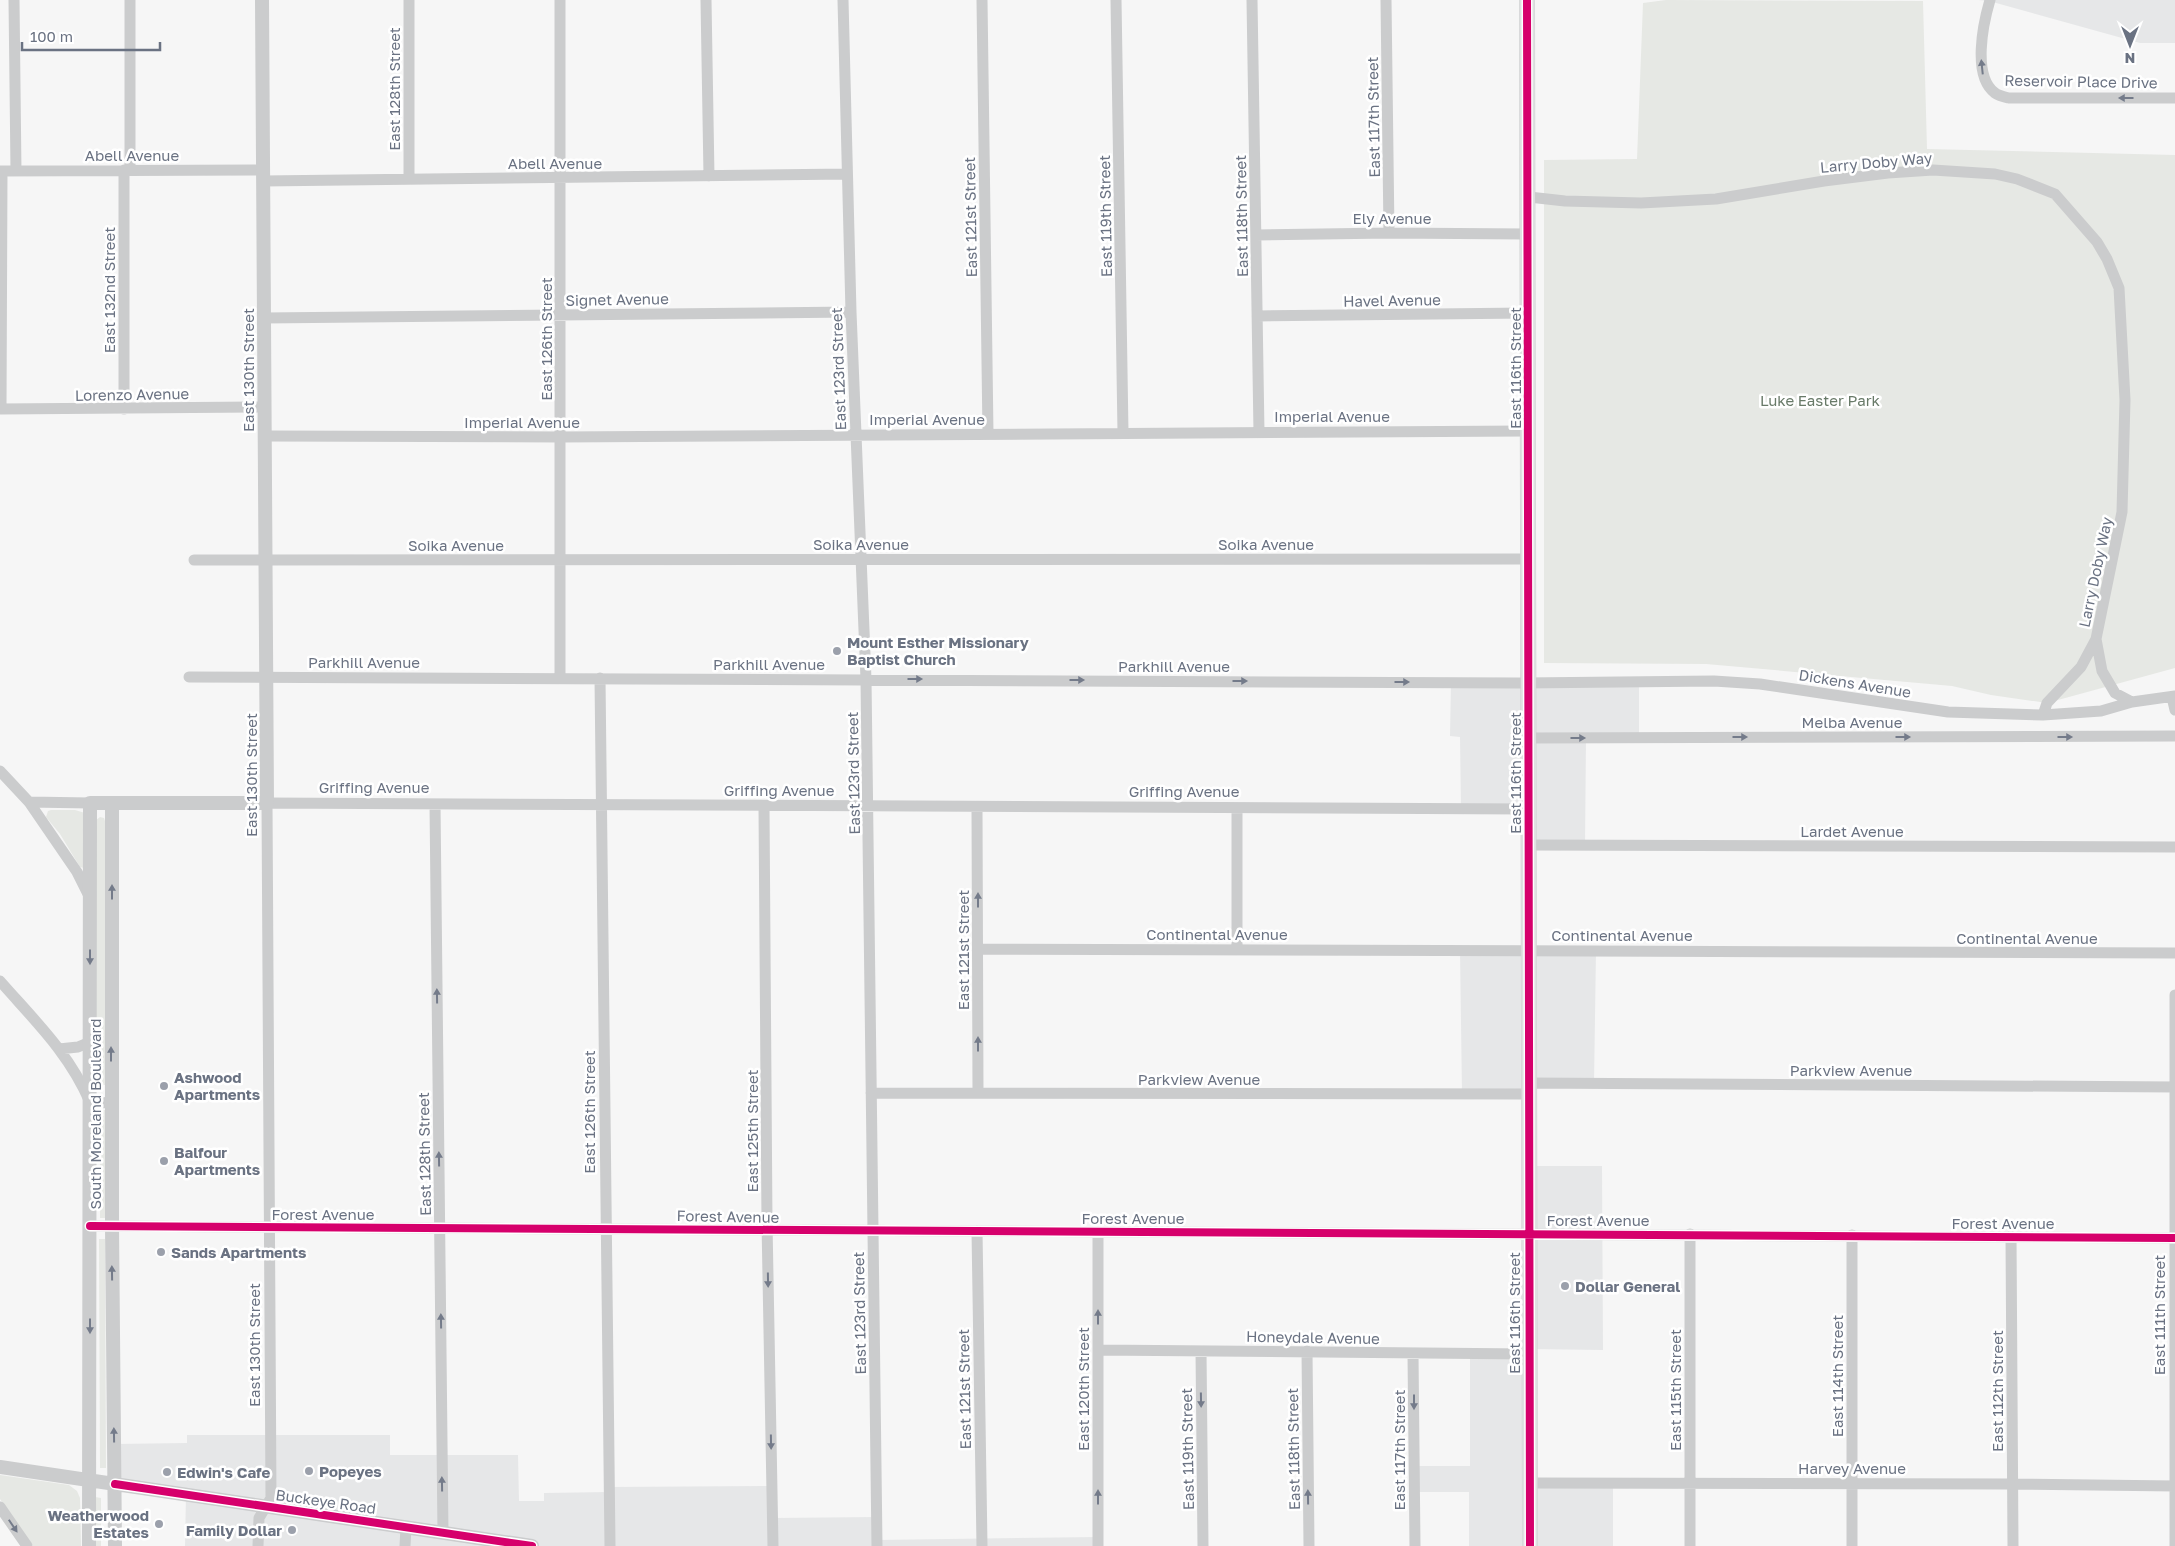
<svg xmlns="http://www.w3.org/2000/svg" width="2175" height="1546" font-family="'Golos Text',sans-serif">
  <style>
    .built { fill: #e6e7e8 }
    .green { fill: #e6e8e4 }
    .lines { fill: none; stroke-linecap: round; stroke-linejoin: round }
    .secondary-casing { stroke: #d2d3d4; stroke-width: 16 }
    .minor { stroke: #cbcccd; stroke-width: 11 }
    .tertiary { stroke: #cbcccd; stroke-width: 14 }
    .secondary { stroke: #dfe0e1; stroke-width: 15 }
    .cycleway-casing { stroke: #fff; stroke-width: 11 }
    .cycleway { stroke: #d6006c; stroke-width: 8 }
    .oneway { fill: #747b8a }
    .poi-dot { fill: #9ba0ab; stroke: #fff; stroke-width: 2 }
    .labels { text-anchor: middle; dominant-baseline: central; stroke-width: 5; stroke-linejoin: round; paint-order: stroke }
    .street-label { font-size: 15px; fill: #6a7282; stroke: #fff }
    .park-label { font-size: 15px; fill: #687a68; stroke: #fff }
    .poi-label { font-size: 15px; font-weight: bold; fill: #6a7282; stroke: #fff; text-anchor: start }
  </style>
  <rect width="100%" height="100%" fill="#f6f6f6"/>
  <path class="built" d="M 1978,0 L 2175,0 L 2175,43 L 2140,43 L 1989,1 Z
    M 1451,682 L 1639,683 L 1639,737 L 1586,738 L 1585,846 L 1529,845 L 1529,809 L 1461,808 L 1460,737 L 1450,736 Z
    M 1460,950 L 1596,950 L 1594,1084 L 1528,1083 L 1528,1094 L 1462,1094 Z
    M 1528,1166 L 1602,1166 L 1603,1350 L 1528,1349 Z
    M 1470,1354 L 1528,1354 L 1529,1482 L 1613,1483 L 1613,1546 L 1469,1546 L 1469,1492 L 1414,1492 L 1414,1466 L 1470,1466 Z
    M 187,1435 L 390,1435 L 390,1455 L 518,1455 L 519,1501 L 544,1501 L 544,1493 L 609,1492 L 609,1487 L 772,1486 L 773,1518 L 876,1517 L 877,1540 L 1098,1537 L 1098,1546 L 185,1546 L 186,1494 L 115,1484 L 115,1444 L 187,1443 Z"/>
  <path class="green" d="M 1666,0 L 1923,1 L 1927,149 L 2175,155 L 2175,668 L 2047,703 L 1991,695 L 1952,686 L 1706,664 L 1544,663 L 1544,160 L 1637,159 L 1643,3 Z
    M 51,810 L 75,810 L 85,813 L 84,868 L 80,867 L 60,834 L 46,817 L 48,811 Z
    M 100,817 L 104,818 L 105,821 L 105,1085 L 98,1085 L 96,1079 L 95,821 Z
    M 100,1110 L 105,1110 L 106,1218 L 100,1218 Z
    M 99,1239 L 105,1239 L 106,1468 L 100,1468 Z
    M 0,1475 L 69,1485 L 77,1491 L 80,1498 L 81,1546 L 33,1546 L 0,1499 Z
    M 95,1497 L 101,1498 L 101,1546 L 95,1546 Z"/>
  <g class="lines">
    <defs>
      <path id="secondary" d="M 1527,0 L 1530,1546"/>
    </defs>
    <use href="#secondary" class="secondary-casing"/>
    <path class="minor" d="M 14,0 L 16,171
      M 409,0 L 409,178
      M 706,0 L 709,176
      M 843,0 L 851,312 L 866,679 L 877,1546
      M 982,0 L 988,434
      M 1116,0 L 1123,432
      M 1252,0 L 1259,432
      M 1386,0 L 1389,233
      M 1990,0 C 1983,24 1972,76 1995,93 C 1999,96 2005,97 2009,98 L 2175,98
      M 124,170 L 124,409
      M 130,170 L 130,0
      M 0,171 L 263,170
      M 263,181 L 847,174
      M 1529,197 L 1565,201 L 1641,203 L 1716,199 L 1824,181 L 1888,173 L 1933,170 L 1995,174 L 2017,179 L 2055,194 L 2097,242 L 2107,259 L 2119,288 L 2125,400 L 2122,512 L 2096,639 L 2102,671 L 2115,693 L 2132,702
      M 1256,235 L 1389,233 L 1529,234
      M 1257,316 L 1528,313
      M 264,318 L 851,312
      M 0,409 L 265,407
      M 1,409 L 2,171
      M 265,436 L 561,437 L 1529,431
      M 194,560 L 1528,559
      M 189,677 L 1519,683 L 1714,681 L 1760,684 L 1948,712 L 2043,715 L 2101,711 L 2132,702 L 2175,696
      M 560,678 L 560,0
      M 600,678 L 610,1546
      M 2172,697 L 2175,710
      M 2043,715 L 2047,703 L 2081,667 L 2096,639
      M 1529,738 L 2175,736
      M 0,771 L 29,802 L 77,872 L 89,896
      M 29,802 L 90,803
      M 435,804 L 443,1533
      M 764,807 L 767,1223 L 773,1546
      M 977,808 L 978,1093
      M 1237,808 L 1237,950
      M 1529,845 L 2175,847
      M 978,949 L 2175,953
      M 0,981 C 35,1021 69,1053 90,1102 L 112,1103
      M 59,1049 L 78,1047 L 90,1042
      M 1528,1083 L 2175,1087
      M 871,1093 L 1528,1094
      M 90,1226 L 2175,1238
      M 977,1231 L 982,1546
      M 1852,1235 L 1852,1546
      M 2011,1236 L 2013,1546
      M 1098,1350 L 1528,1354
      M 1201,1351 L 1203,1546
      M 1307,1351 L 1309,1546
      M 1413,1354 L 1415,1546
      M 1529,1483 L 2012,1484 L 2175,1486
      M 0,1507 L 27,1546
      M 258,1546 L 259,1518 L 271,1498 L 267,803 L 1529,809
      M 405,1546 L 406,1527
      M 1098,1546 L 1098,1232
      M 1690,1546 L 1690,1234
      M 2175,1546 L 2175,995"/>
    <path class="tertiary" d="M 112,803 L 112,1226 L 115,1546
      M 0,1467 L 532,1546
      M 89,1546 L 90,803 L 267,803 L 262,0"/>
    <use href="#secondary" class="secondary"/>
    <defs>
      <path id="cycleway" d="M 1527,0 L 1530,1546
        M 90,1226 L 2175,1238
        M 115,1484 L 532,1546"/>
    </defs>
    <use href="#cycleway" class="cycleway-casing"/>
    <use href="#cycleway" class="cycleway"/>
  </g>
  <defs><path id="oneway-solid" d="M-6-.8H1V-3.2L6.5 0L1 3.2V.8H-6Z" transform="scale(1.25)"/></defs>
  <g class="oneway">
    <use href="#oneway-solid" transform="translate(1982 67) rotate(-96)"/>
    <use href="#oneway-solid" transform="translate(2126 98) rotate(180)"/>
    <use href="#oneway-solid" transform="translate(915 679)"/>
    <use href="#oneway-solid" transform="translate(1077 680)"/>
    <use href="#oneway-solid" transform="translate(1240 681)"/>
    <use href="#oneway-solid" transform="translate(1402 682)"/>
    <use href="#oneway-solid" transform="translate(1740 737)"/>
    <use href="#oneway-solid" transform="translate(1903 737)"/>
    <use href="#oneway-solid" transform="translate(2065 737)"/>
    <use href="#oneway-solid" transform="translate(1578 738)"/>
    <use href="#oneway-solid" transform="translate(112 892) rotate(-90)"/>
    <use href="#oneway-solid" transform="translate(978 900) rotate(-90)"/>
    <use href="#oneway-solid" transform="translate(90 957) rotate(90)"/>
    <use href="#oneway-solid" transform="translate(437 996) rotate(-91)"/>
    <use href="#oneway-solid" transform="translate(978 1044) rotate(-90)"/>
    <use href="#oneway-solid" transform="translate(111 1054) rotate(-90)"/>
    <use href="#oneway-solid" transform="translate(439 1159) rotate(-91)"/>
    <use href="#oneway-solid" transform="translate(112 1273) rotate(-91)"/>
    <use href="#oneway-solid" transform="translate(768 1280) rotate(89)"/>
    <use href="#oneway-solid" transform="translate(1098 1317) rotate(-90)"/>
    <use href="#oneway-solid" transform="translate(441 1321) rotate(-91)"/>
    <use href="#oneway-solid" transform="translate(90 1326) rotate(90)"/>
    <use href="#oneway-solid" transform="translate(1201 1400) rotate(89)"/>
    <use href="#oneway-solid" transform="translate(1414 1402) rotate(90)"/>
    <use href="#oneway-solid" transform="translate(114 1435) rotate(-91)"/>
    <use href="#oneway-solid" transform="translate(771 1442) rotate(89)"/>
    <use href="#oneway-solid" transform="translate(442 1484) rotate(-91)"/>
    <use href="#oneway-solid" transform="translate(1098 1497) rotate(-90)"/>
    <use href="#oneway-solid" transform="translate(1308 1497) rotate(-91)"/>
    <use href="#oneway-solid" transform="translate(13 1526) rotate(56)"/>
  </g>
  <g class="poi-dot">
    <circle cx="837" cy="651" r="5"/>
    <circle cx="164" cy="1086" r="5"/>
    <circle cx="164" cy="1161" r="5"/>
    <circle cx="161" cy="1252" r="5"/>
    <circle cx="1565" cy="1286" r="5"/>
    <circle cx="309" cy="1471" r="5"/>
    <circle cx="167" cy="1472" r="5"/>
    <circle cx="159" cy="1524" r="5"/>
    <circle cx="292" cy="1530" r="5"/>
  </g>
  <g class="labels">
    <g class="street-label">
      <text transform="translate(2081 81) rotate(1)">Reservoir Place Drive</text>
      <text transform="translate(394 89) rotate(-90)">East 128th Street</text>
      <text transform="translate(1373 117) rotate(-91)">East 117th Street</text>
      <text x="132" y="155">Abell Avenue</text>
      <text transform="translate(1876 162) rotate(-5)">Larry Doby Way</text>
      <text x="555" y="163">Abell Avenue</text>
      <text transform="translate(1105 216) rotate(-91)">East 119th Street</text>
      <text transform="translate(1241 216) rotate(-91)">East 118th Street</text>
      <text transform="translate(970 217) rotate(-91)">East 121st Street</text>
      <text x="1392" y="218">Ely Avenue</text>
      <text transform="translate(109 290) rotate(-90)">East 132nd Street</text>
      <text transform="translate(617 299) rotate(-1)">Signet Avenue</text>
      <text transform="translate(1392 300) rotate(-1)">Havel Avenue</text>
      <text transform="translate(546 339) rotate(-90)">East 126th Street</text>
      <text transform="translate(1515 368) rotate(-90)">East 116th Street</text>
      <text transform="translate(838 369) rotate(-92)">East 123rd Street</text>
      <text transform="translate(248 370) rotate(-90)">East 130th Street</text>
      <text transform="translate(132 394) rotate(-1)">Lorenzo Avenue</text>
      <text x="1332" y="416">Imperial Avenue</text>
      <text x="927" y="419">Imperial Avenue</text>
      <text x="522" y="422">Imperial Avenue</text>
      <text x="861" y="544">Soika Avenue</text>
      <text x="1266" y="544">Soika Avenue</text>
      <text x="456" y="545">Soika Avenue</text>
      <text transform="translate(2095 572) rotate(-78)">Larry Doby Way</text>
      <text x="364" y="662">Parkhill Avenue</text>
      <text x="769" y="664">Parkhill Avenue</text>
      <text x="1174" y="666">Parkhill Avenue</text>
      <text transform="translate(1855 683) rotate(9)">Dickens Avenue</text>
      <text x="1852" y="722">Melba Avenue</text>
      <text transform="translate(853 773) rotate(-91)">East 123rd Street</text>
      <text transform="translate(1515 773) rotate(-90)">East 116th Street</text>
      <text transform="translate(251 775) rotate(-90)">East 130th Street</text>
      <text x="374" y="787">Griffing Avenue</text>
      <text x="779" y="790">Griffing Avenue</text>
      <text x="1184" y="791">Griffing Avenue</text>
      <text x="1852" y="831">Lardet Avenue</text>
      <text x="1217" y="934">Continental Avenue</text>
      <text x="1622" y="935">Continental Avenue</text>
      <text x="2027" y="938">Continental Avenue</text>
      <text transform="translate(963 950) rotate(-90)">East 121st Street</text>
      <text x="1851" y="1070">Parkview Avenue</text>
      <text x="1199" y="1079">Parkview Avenue</text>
      <text transform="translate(589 1112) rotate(-90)">East 126th Street</text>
      <text transform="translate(95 1114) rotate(-90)">South Moreland Boulevard</text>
      <text transform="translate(752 1131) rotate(-90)">East 125th Street</text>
      <text transform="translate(424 1154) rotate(-91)">East 128th Street</text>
      <text x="323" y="1214">Forest Avenue</text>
      <text transform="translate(728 1216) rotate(1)">Forest Avenue</text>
      <text x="1133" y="1218">Forest Avenue</text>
      <text x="1598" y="1220">Forest Avenue</text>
      <text x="2003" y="1223">Forest Avenue</text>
      <text transform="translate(859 1313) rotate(-91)">East 123rd Street</text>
      <text transform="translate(1514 1313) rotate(-90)">East 116th Street</text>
      <text transform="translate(2159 1315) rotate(-90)">East 111th Street</text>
      <text transform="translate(1313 1337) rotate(1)">Honeydale Avenue</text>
      <text transform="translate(254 1345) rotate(-90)">East 130th Street</text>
      <text transform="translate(1837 1376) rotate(-90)">East 114th Street</text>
      <text transform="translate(964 1389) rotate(-91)">East 121st Street</text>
      <text transform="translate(1083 1389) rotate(-90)">East 120th Street</text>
      <text transform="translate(1675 1390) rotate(-90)">East 115th Street</text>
      <text transform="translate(1997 1391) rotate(-90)">East 112th Street</text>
      <text transform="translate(1187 1449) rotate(-91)">East 119th Street</text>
      <text transform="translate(1293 1449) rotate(-91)">East 118th Street</text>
      <text transform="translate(1399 1450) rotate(-90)">East 117th Street</text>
      <text x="1852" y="1468">Harvey Avenue</text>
      <text transform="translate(326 1501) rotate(8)">Buckeye Road</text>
    </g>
    <g class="park-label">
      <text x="1820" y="400">Luke Easter Park</text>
    </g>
    <g class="poi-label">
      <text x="847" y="642">Mount Esther Missionary<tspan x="847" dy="17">Baptist Church</tspan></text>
      <text x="174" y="1077">Ashwood<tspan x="174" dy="17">Apartments</tspan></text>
      <text x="174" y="1152">Balfour<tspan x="174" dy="17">Apartments</tspan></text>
      <text x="171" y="1252">Sands Apartments</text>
      <text x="1575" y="1286">Dollar General</text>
      <text x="319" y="1471">Popeyes</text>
      <text x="177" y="1472">Edwin's Cafe</text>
      <text x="149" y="1515" text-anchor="end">Weatherwood<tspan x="149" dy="17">Estates</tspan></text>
      <text x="282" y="1530" text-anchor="end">Family Dollar</text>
    </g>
  </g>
  <g transform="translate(2130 45) rotate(180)" stroke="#ffffff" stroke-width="4" paint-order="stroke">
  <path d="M0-4L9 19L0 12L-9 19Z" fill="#6a7282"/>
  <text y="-8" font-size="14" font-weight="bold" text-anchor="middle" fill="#6a7282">N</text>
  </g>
  <path d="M22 42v8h138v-8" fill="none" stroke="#6a7282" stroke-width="2.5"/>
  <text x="30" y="42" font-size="15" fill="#6a7282" stroke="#ffffff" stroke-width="4" paint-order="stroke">100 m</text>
</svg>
